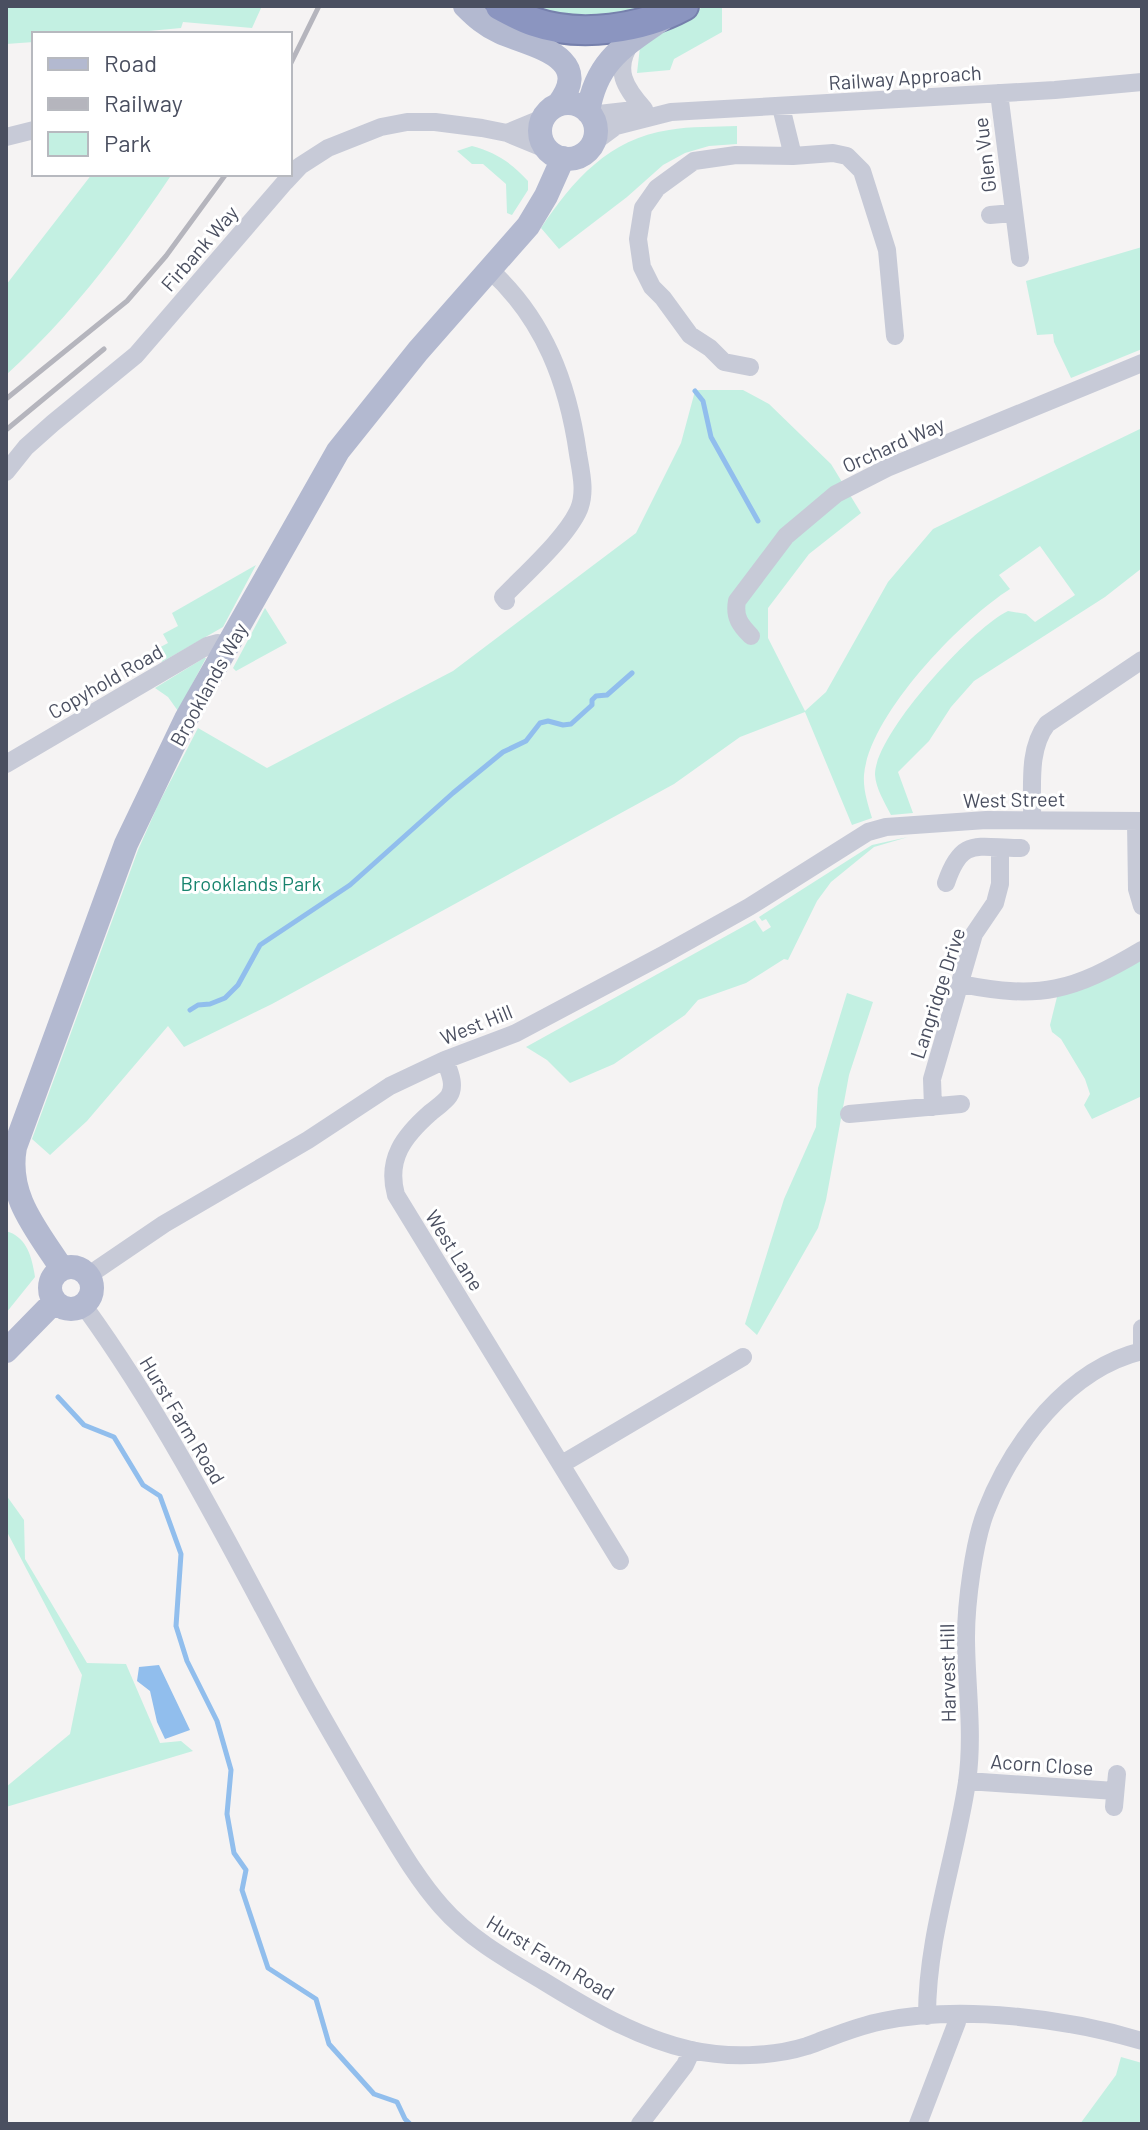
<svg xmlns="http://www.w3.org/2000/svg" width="1148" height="2130" font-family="Barlow,sans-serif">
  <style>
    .green { fill: #c3f0e2 }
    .water { fill: #91beed }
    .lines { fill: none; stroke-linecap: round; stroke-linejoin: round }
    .stream { stroke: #91beed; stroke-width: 5 }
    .highway-casing { stroke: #7680ac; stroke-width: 32 }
    .minor { stroke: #c7cad7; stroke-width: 18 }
    .major { stroke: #b3b9d0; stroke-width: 24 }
    .highway { stroke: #8b95c0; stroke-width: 28 }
    .rail { stroke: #b5b5bd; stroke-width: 5 }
    .labels { text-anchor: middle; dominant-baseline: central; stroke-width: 6; stroke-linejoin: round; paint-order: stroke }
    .street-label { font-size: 20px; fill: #4a4f60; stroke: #fff }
    .park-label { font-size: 20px; fill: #18846e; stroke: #fff }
  </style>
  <rect width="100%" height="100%" fill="#f5f3f3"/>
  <path class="green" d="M 6,6 L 251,7 L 262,6 L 252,28 L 183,22 L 181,28 L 117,34 L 34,34 L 34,42 L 6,44 Z
    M 517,6 L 659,6 L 587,22 Z
    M 705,6 L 722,6 L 722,32 L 674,59 L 670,70 L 637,73 L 640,47 L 667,26 Z
    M 737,126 L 737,144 L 709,146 L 685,153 L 663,165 L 627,197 L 559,249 L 541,228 C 573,180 609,139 669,130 C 691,126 715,127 737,126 Z
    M 472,146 C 495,152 512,163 528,181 L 528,190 L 512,215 L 507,213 L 506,184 L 483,164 L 472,164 L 457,151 Z
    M 92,174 L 172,174 C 123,247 71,316 6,375 L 6,285 Z
    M 1142,247 L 1142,349 L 1071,378 L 1054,342 L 1053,334 L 1037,335 L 1026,281 Z
    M 699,390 L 743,390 L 769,404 L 831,464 L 861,513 L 809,554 L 768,608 L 768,638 L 805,711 L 826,692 L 888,582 L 933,529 L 1142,428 L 1142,568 L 1105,597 L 974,681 L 951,707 L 929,741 L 898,772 L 913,813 L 891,815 C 885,803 876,789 875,775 C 874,735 972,628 1008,611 L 1026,614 L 1035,622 L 1075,595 L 1040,546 L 999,575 L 1010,589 C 961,620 869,715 864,775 C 863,790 868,804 872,818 L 852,825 L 805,712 L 740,737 L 674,784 L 272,1004 L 184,1047 L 168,1026 L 87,1121 L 50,1155 L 32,1139 L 138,850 L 158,805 L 198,728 L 267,768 L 453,671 L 636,533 L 681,443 L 695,391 Z
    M 256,565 L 223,627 L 162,662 L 155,650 L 168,643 L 163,634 L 178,626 L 172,613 Z
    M 265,608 L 287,643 L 236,671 L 233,668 Z
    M 204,658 L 206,658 L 178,711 L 168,697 L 155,688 Z
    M 908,837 L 874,847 L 831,882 L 817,901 L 788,960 L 784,959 L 746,983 L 698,1000 L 685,1015 L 614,1064 L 570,1083 L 547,1060 L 526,1047 L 755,920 L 763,932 L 771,927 L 766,919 L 762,921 L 759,917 L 872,845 Z
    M 1142,960 L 1142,1096 L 1092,1119 L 1084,1105 L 1090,1094 L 1085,1079 L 1061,1039 L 1052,1032 L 1050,1025 L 1057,997 L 1080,990 Z
    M 847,993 L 873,1002 L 849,1075 L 826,1200 L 818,1228 L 757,1335 L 745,1324 L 784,1199 L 816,1127 L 818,1088 Z
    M 6,1231 C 27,1237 32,1257 35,1277 L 6,1313 Z
    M 6,1495 L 24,1520 L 25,1559 L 87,1663 L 126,1664 L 160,1743 L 181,1741 L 193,1751 L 6,1807 L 6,1787 L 70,1734 L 82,1675 L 6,1530 Z
    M 1121,2057 L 1142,2063 L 1142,2124 L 1080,2124 L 1116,2075 Z"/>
  <path class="water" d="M 159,1665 L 190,1730 L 165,1739 L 157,1722 L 150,1691 L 137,1681 L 139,1667 Z"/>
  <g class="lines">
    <path class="stream" d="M 695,391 L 703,401 L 711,437 L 758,521
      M 190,1010 L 198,1005 L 210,1004 L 225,998 L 238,985 L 260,945 L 350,885 L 453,793 L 503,752 L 526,741 L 540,723 L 548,721 L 563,725 L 571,724 L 592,705 L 592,700 L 596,696 L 607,695 L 632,673
      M 58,1397 L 84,1425 L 114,1437 L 143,1485 L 160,1496 L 181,1554 L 176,1626 L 187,1661 L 217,1721 L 231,1770 L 227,1814 L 234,1853 L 246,1870 L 242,1890 L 268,1968 L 316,1999 L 329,2044 L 374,2094 L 397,2102 L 405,2119 L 410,2124"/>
    <defs>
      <path id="highway" d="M 500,6 C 511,12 522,18 534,22 C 580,38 642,29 684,6"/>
    </defs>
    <use href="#highway" class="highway-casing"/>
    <path class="minor" d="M 631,43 C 613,69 625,88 644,109
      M 999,93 L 1020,258
      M 781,107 L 793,156
      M 590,115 L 643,109
      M 507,133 L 543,118
      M 6,137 L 34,130
      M 593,143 L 616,126 L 671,112 L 1055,90 L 1142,82
      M 990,215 L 1013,213
      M 490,270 C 544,319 568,383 578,454 C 581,472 586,492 579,509 C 567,537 525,574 503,597 L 506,601
      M 750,367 L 724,362 L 710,348 L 690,335 L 663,298 L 652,287 L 642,267 L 638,239 L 643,208 L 657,188 L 694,161 L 736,155 L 793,156 L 833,153 L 847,156 L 862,171 L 887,250 L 895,336
      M 6,472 L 26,447 L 53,423 L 136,355 L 285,182 L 300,166 L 328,148 L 381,127 L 407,122 L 435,122 L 482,128 L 507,133 L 548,150
      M 751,636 C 740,625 734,617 737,601 L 786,536 L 836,494 L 887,468 L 1142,363
      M 6,764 L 207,646 L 218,643 L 228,647
      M 1032,820 C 1033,788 1027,750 1047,724 L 1142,660
      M 1136,822 L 1137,889 L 1142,906
      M 946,883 C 962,836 977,848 1021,848
      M 961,984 C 1041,1000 1073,991 1142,950
      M 445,1060 C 449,1071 456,1085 449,1096 C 445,1102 436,1108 430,1113 C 404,1136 386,1159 396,1195 L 620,1561
      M 933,1107 L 932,1079 L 974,934 L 995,903 L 1000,884 L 1000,848
      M 849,1114 L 961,1104
      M 89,1275 L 164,1224 L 308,1140 L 390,1086 L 445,1060 L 516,1033 L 663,955 L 749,907 L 868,832 L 886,827 L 986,820 L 1142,821
      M 84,1306 C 171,1426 237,1560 307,1690 C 331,1733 355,1774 380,1816 C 399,1847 417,1879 441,1906 C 469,1938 504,1958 540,1979 C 587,2008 637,2038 691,2050 C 727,2058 772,2057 807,2046 C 832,2037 856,2026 883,2021 C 962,2005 1065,2018 1142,2041
      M 1142,1351 L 1142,1328
      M 562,1464 L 743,1357
      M 967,1781 L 1115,1791
      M 1114,1807 L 1117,1774
      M 927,2016 C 927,1936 955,1861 967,1782 C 974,1733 966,1685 966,1637 C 966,1603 974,1541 986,1511 C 1013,1442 1068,1369 1142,1351
      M 640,2124 L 685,2065 L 692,2050
      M 918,2124 L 957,2022 L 955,2016"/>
    <path class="major" d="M 465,6 C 476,17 486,26 500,32 C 531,46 596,56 558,105
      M540 131a28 28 0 1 1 56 0a28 28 0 1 1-56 0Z
      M 588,112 C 596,62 622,47 661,20
      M50 1288a21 21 0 1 1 42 0a21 21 0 1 1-42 0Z
      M 62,1269 C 37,1230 6,1196 15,1147 L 126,844 L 186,719 L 338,451 L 418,351 L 528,226 L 546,196 L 563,158
      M 6,1351 L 54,1302"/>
    <use href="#highway" class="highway"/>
    <path class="rail" d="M 290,65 L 319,6
      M 6,399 L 127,301 L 166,256 L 226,174
      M 6,430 L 104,349"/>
  </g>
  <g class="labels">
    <g class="street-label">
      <text transform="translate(905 77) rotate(-4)">Railway Approach</text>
      <text transform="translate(984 155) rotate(-97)">Glen Vue</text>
      <text transform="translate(199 248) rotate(-49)">Firbank Way</text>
      <text transform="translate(893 444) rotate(-24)">Orchard Way</text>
      <text transform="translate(105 681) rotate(-30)">Copyhold Road</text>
      <text transform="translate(208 684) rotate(-61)">Brooklands Way</text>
      <text transform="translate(1014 799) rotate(-1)">West Street</text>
      <text transform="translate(937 993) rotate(-72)">Langridge Drive</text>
      <text transform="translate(476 1024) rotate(-22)">West Hill</text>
      <text transform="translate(455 1250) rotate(58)">West Lane</text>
      <text transform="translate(183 1420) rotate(59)">Hurst Farm Road</text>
      <text transform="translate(947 1673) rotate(-91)">Harvest Hill</text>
      <text transform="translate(1042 1764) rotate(4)">Acorn Close</text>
      <text transform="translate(551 1957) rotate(31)">Hurst Farm Road</text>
    </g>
    <g class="park-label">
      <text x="251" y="883">Brooklands Park</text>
    </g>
  </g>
  <rect width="1148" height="2130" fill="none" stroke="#4a4f60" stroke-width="16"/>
  <rect x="32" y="32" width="260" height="144" fill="#ffffff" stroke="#b7b9bf" stroke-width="2"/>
  <rect x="48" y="58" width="40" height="12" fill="#b3b9d0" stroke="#b7b9bf" stroke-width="2"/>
  <text x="104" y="72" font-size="24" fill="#4a4f60">Road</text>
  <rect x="48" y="98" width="40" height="12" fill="#b5b5bd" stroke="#b7b9bf" stroke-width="2"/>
  <text x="104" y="112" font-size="24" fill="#4a4f60">Railway</text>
  <rect x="48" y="132" width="40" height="24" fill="#c3f0e2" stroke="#b7b9bf" stroke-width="2"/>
  <text x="104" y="152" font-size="24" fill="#4a4f60">Park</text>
</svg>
